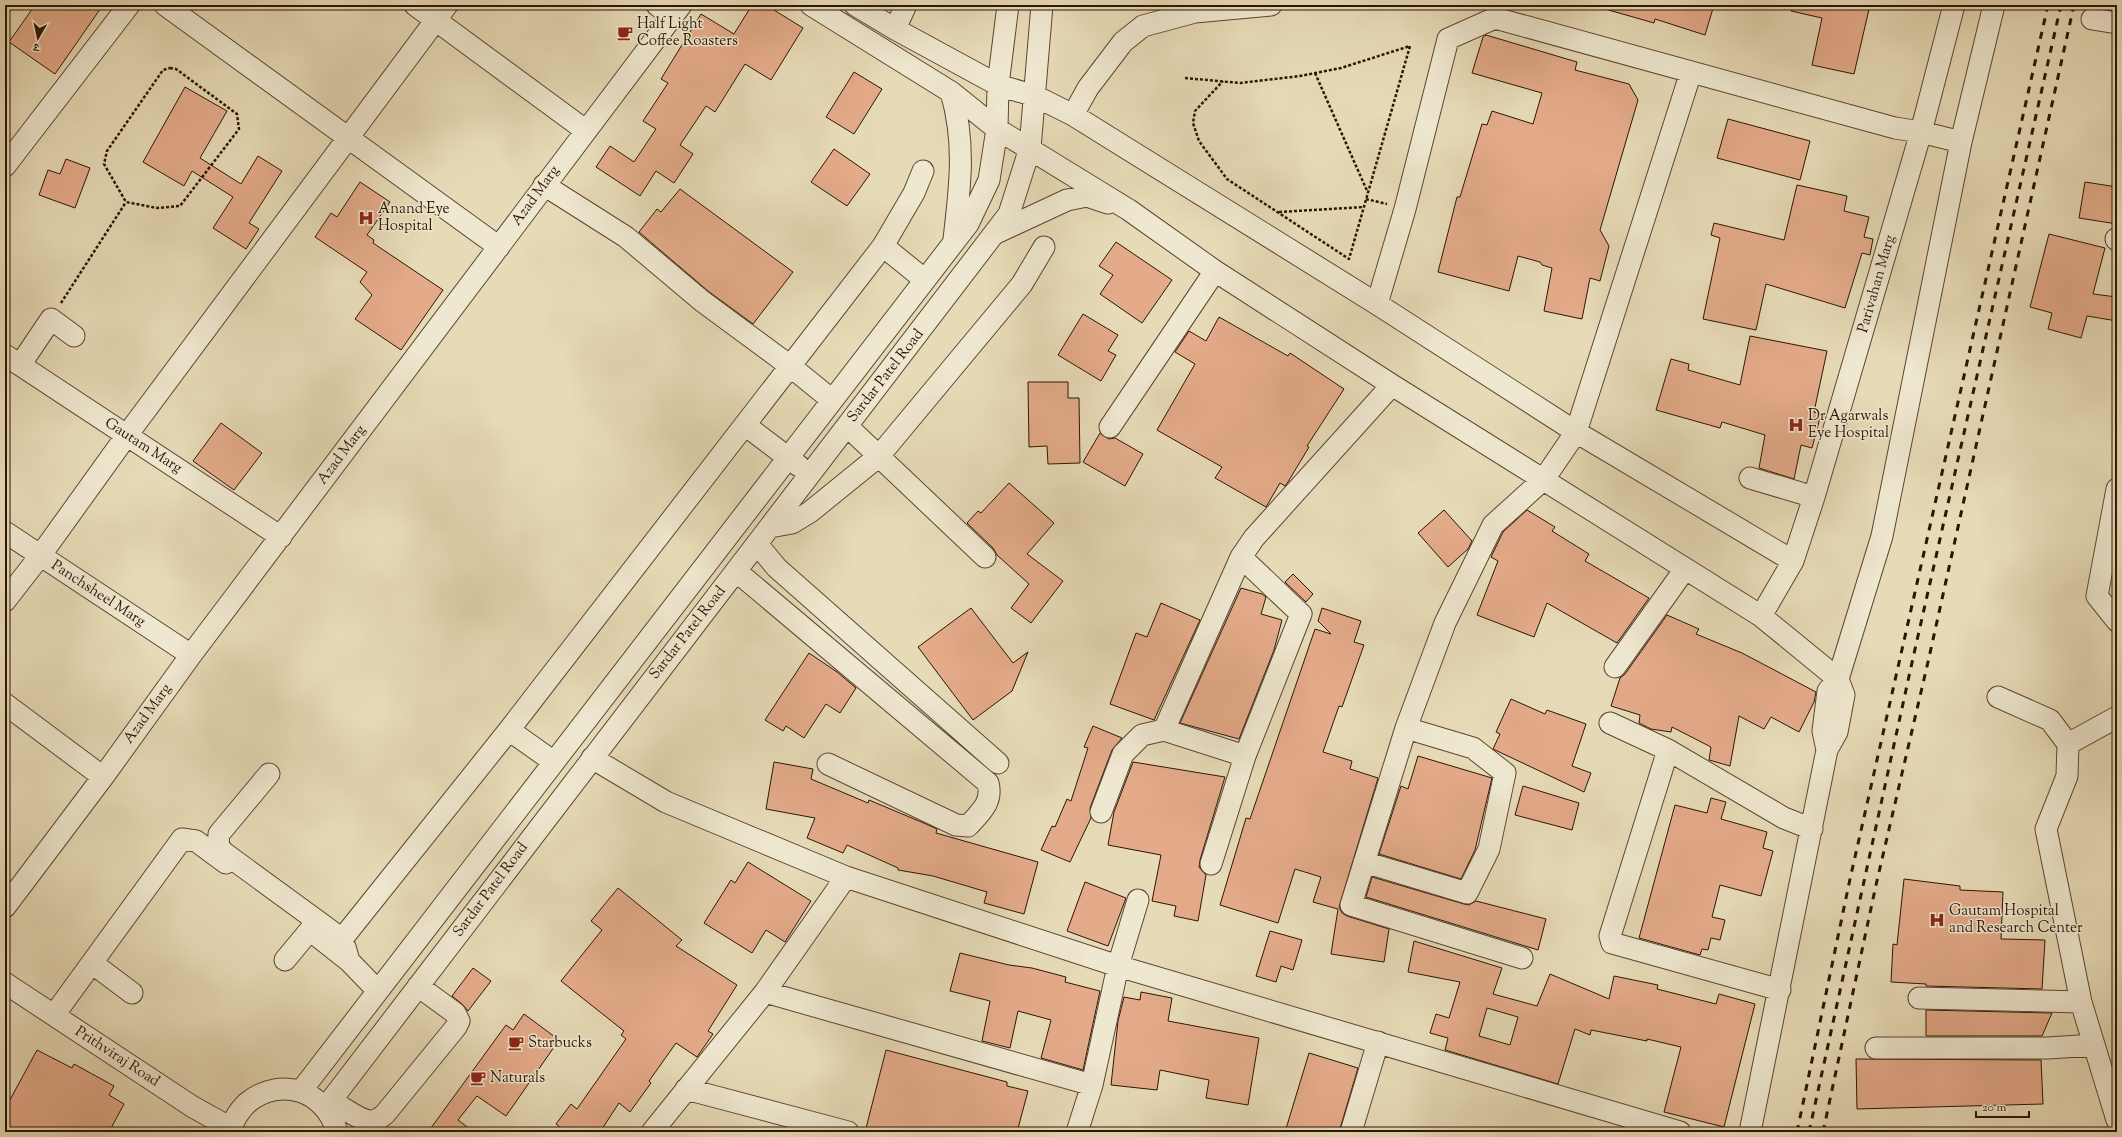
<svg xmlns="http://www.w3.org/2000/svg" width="2122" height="1137" font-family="'Sorts Mill Goudy','Noto Serif Devanagari',serif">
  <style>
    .building { fill: #e4ab8a; stroke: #2c1505; fill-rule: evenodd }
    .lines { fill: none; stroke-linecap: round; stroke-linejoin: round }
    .minor-casing { stroke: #5b4632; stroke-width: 23 }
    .path { stroke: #2c1505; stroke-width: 2.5; stroke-dasharray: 3 2; stroke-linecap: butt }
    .minor { stroke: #efe8d0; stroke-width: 21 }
    .rail { stroke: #2c1505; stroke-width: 3; stroke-dasharray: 7 7; stroke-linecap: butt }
    .labels { text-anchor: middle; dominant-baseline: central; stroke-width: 3; stroke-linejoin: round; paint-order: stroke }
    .poi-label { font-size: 15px; fill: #2c1505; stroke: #efe8d0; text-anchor: start }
    .street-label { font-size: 15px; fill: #2c1505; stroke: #efe8d0 }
  </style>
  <rect width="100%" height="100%" fill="#e7dbb7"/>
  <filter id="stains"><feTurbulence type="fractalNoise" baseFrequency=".005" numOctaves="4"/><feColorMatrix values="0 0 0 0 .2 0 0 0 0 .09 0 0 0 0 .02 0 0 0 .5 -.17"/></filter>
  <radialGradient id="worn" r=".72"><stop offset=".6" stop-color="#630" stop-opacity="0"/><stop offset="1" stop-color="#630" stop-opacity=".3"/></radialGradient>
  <path class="building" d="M 35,5 L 103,5 L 55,74 L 9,42 Z
    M 752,5 L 766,5 L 803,28 L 771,80 L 745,64 L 715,112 L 706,106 L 680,145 L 693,154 L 674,183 L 656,171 L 640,196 L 596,167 L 610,146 L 634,162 L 656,129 L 643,121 L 668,83 L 661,79 L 701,14 L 734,34 Z
    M 1606,5 L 1714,5 L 1705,35 L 1655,19 L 1654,23 L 1605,9 Z
    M 1792,5 L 1870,5 L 1854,74 L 1812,65 L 1822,18 L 1791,11 Z
    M 1486,35 L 1577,62 L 1575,70 L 1629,84 L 1638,100 L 1600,230 L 1609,246 L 1600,281 L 1590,278 L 1582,319 L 1544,311 L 1552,268 L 1542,265 L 1540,262 L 1518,256 L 1509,291 L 1438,272 L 1457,197 L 1460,197 L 1482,124 L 1487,125 L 1492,111 L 1533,124 L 1542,93 L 1472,73 L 1483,37 Z
    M 854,72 L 882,89 L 854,134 L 826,117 Z
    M 185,87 L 227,111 L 200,158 L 241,184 L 258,156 L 282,171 L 249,223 L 259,229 L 246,249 L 213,228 L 233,197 L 192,171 L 184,186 L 143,162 Z
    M 1728,119 L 1810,141 L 1800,180 L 1717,158 Z
    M 834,149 L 870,174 L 847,206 L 811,182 Z
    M 66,159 L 90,168 L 75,208 L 39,195 L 48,170 L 60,174 Z
    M 360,182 L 390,202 L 367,235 L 374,240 L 373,243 L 443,290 L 401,350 L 355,319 L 372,295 L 360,282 L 367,272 L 315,237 L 331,213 L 337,217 Z
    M 2085,182 L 2117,187 L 2117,224 L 2079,218 Z
    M 1797,185 L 1847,196 L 1844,211 L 1869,217 L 1864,237 L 1873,239 L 1870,255 L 1862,253 L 1845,308 L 1766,284 L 1756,330 L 1703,319 L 1720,238 L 1711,235 L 1714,223 L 1784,240 Z
    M 680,189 L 793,272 L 753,324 L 708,291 L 639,232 L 657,209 L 661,212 Z
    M 2049,234 L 2105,248 L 2093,294 L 2117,297 L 2117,321 L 2087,316 L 2081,338 L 2048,329 L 2052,313 L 2030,307 Z
    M 1116,242 L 1172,280 L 1142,323 L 1100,294 L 1113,275 L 1099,266 Z
    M 1083,314 L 1118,335 L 1108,351 L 1116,355 L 1101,381 L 1058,355 Z
    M 1219,317 L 1288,356 L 1290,353 L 1344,389 L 1307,446 L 1309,447 L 1288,482 L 1285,486 L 1280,483 L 1266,507 L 1215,478 L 1222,467 L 1157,430 L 1195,364 L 1175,352 L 1189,331 L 1206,341 Z
    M 1750,336 L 1827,351 L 1814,412 L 1821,414 L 1812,448 L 1801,445 L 1794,479 L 1759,468 L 1765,435 L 1722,422 L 1720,428 L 1656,410 L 1671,359 L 1689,364 L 1688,370 L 1740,385 Z
    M 1028,382 L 1068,382 L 1068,398 L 1079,398 L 1080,463 L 1048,464 L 1047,446 L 1029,447 Z
    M 221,423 L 262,453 L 234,490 L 193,461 Z
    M 1100,433 L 1109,439 L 1115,438 L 1143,454 L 1125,486 L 1083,462 Z
    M 1009,483 L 1054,523 L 1027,554 L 1063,581 L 1031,623 L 1011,608 L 1029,584 L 997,555 L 993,548 L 967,523 L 978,511 L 981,513 Z
    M 1444,510 L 1472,541 L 1468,549 L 1448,567 L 1418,533 Z
    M 1527,510 L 1555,527 L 1552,531 L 1589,554 L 1585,561 L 1649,598 L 1617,643 L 1547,603 L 1534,637 L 1477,615 L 1498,561 L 1491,557 L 1503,532 Z
    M 1293,574 L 1313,594 L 1306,602 L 1285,582 Z
    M 1241,588 L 1262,594 L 1266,597 L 1261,614 L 1282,620 L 1274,650 L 1239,739 L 1180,723 Z
    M 1161,603 L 1200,620 L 1154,720 L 1110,704 L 1136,633 L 1147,637 Z
    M 971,608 L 1013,663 L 1028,652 L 1012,691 L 973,720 L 918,647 Z
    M 1322,608 L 1361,621 L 1354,642 L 1364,645 L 1342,707 L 1339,706 L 1323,752 L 1352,761 L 1350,769 L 1378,778 L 1339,907 L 1342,913 L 1347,916 L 1389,929 L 1384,962 L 1331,954 L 1338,909 L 1313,902 L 1321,877 L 1295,869 L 1278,923 L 1220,905 L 1246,818 L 1250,819 L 1315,629 L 1331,634 L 1318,621 Z
    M 1667,615 L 1699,629 L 1696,634 L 1742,653 L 1816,692 L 1814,702 L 1799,732 L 1771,717 L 1764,729 L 1739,716 L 1730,766 L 1709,760 L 1711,747 L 1672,727 L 1671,732 L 1651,729 L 1639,723 L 1640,715 L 1611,706 L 1620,678 L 1625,674 Z
    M 809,653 L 837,672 L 856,688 L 840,713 L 826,704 L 804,738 L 786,726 L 783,731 L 765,720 Z
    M 1511,699 L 1545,714 L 1547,710 L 1586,724 L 1572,766 L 1591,773 L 1584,792 L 1493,749 L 1500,734 L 1496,732 Z
    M 1093,726 L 1122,738 L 1112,750 L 1090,808 L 1091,818 L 1070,862 L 1041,850 L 1052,826 L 1055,827 L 1067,799 L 1071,801 L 1088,748 L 1084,747 Z
    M 1418,756 L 1492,778 L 1475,850 L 1461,879 L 1379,854 L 1401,786 L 1408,789 Z
    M 774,762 L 813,769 L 811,779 L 868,803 L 869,800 L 926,824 L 937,829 L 936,833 L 1038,862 L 1024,914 L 984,903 L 987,892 L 933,876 L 898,870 L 898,868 L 847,845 L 843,853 L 807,838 L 815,818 L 766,809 Z
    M 1133,762 L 1225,777 L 1200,860 L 1199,867 L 1206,875 L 1198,921 L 1174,916 L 1176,906 L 1152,901 L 1161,855 L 1108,845 L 1114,812 Z
    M 1523,786 L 1579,803 L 1572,830 L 1515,815 Z
    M 1711,798 L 1726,802 L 1721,819 L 1767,832 L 1763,848 L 1773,851 L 1761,896 L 1720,885 L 1712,917 L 1725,920 L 1720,940 L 1711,938 L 1708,950 L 1702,949 L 1700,955 L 1639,938 L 1675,805 L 1707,813 Z
    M 748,862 L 811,901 L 785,942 L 766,930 L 752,953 L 704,923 L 731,880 L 735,883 Z
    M 1372,877 L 1464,904 L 1469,905 L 1476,901 L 1546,919 L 1538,950 L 1366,897 Z
    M 1904,879 L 1960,886 L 1960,890 L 2003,892 L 2001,939 L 2045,940 L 2042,989 L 1926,986 L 1926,984 L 1891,982 L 1893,944 L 1897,945 Z
    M 1085,882 L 1126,898 L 1108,946 L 1067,931 Z
    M 618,888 L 682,940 L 676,946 L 737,985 L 708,1031 L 713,1034 L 697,1057 L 676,1043 L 649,1081 L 651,1083 L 630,1112 L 619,1103 L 600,1132 L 566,1132 L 556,1124 L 571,1104 L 577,1109 L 626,1039 L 621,1035 L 624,1031 L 561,981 L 602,930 L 591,921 Z
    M 1270,931 L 1302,940 L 1293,970 L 1281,966 L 1276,982 L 1256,976 Z
    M 1414,941 L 1502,968 L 1493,994 L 1537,1006 L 1550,974 L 1609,999 L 1614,976 L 1658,985 L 1657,989 L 1716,1004 L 1719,994 L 1755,1004 L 1724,1127 L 1664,1112 L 1681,1047 L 1647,1039 L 1647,1041 L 1591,1030 L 1590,1035 L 1575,1029 L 1558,1084 L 1445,1050 L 1448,1038 L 1430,1033 L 1436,1014 L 1449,1018 L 1460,982 L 1408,972 ZM 1487,1008 L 1518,1017 L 1510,1045 L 1479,1036 Z
    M 960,953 L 1009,965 L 1032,968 L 1066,977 L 1065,982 L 1100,991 L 1083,1070 L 1041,1058 L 1051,1020 L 1018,1011 L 1010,1048 L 982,1041 L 990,1001 L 950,991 Z
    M 473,968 L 491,981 L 468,1011 L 462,1004 L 452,996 Z
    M 1141,992 L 1172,998 L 1168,1021 L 1259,1038 L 1248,1105 L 1206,1098 L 1209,1080 L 1160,1070 L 1157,1090 L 1111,1085 L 1118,1021 L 1124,997 L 1140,1000 Z
    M 1926,1010 L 2052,1013 L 2042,1036 L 1926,1036 Z
    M 524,1014 L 559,1040 L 506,1116 L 477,1096 L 458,1120 L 474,1132 L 428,1132 L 506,1025 L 513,1030 Z
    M 37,1050 L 72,1068 L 74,1064 L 114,1086 L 109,1095 L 124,1104 L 109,1132 L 5,1132 L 5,1109 Z
    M 886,1050 L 1007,1082 L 1007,1086 L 1028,1091 L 1017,1132 L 865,1132 Z
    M 1309,1053 L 1358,1068 L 1339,1132 L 1285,1132 Z
    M 1856,1059 L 2041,1060 L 2043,1104 L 1857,1109 Z"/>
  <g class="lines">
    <defs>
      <path id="minor" d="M 165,5 L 499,247
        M 415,5 L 585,130
        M 657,5 L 673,17
        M 811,5 L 951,92 L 997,129 L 1129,210 L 1215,271 L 1392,385 L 1761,616 L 1838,679 L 1844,695 L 1837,732 L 1827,750 L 1750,1132
        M 855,5 L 895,29 L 998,85 L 1035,96 L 1073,115 L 1377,304 L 1576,432 L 1793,561
        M 2092,19 L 2117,23
        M 895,29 L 906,5
        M 951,92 C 966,143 960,187 954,239
        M 1073,115 L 1088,88 L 1123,42 L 1143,26 L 1195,12 L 1271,5
        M 5,166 L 129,5
        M 544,185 L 626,237 L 702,301 L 790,366 L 832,400
        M 996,233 L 1067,200 L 1087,196 L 1108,203
        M 2116,239 L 2117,240
        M 883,246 L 925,280
        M 1377,304 L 1405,209 L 1448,39 L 1495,18 L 1895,128 L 1921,132 L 1961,142
        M 5,355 L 281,537
        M 20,365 L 51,319 L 74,336
        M 745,425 L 799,466
        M 847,426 L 985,557
        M 1110,427 L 1215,271
        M 1750,478 L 1814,497
        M 2117,489 L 2097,596 L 2117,621
        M 770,527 L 792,523 L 810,512 L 879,456 L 1022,284 L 1044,247
        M 5,532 L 191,655
        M 757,544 L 777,568 L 998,763
        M 736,571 L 988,783 C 993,802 981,812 968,826 L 956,825 L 828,764
        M 5,601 L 40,556 L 127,435 L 447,5
        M 1761,616 L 1793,561 L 1814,497 L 1921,132 L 1954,5
        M 1615,667 L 1685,569
        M 1998,697 L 2050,720 L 2068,744 L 2067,776 L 2046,829 L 2081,1002 L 2117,1120
        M 5,704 L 103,777
        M 1610,723 L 1668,750 L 1784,818 L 1812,829
        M 509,730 L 554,762
        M 2068,744 L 2117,717
        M 1668,750 L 1610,936 L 1612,943 L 1780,990
        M 1827,750 L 1823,731 L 1828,691 L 1838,679 L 1882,536 L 1961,142 L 1994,5
        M 1245,756 L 1164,730 L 1241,557 L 1254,538 L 1392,385
        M 592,758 L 666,802 L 846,877 L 1118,966 L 1680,1132
        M 269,774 L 219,834 L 218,845 L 223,852 L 342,939 L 509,730 L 883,246 L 914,193 L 923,171
        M 1101,812 L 1123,754 L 1142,735 L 1164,730
        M 1364,862 L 1467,893 L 1489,849 L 1505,773 L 1473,748 L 1406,728
        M 1211,864 L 1245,756 L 1301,614 L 1241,557
        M 5,907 L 103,777 L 191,655 L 681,5
        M 316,935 L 349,961
        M 345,947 L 349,961 L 378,991
        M 1522,958 L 1351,905 L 1406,728 L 1445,623 L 1493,525 L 1544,479 L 1576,432 L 1691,72
        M 285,960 L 310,930
        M 92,963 L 132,993
        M 5,983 L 193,1107 L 231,1128
        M 765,992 L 1092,1085
        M 1919,998 L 2081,1002
        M 54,1015 L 182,839 L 196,841 L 226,863
        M 1876,1048 L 2048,1048 L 2094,1045
        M 686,1089 L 848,1132
        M 301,1091 L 968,224 L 989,180 L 997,129 L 998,85 L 1008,5
        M 331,1100 C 340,1106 361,1121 371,1121 C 377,1121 381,1117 385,1114 L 456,1027 L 459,1021 L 455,1013 L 418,986
        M 326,1107 L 1009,214 L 1030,148 L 1042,5
        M 231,1132 C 232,1121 240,1110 247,1103 C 281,1075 326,1091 337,1132
        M 652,1132 L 765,992 L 846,877
        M 1077,1132 L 1092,1085 L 1118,966 L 1138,900
        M 1351,1132 L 1378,1042"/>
    </defs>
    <use href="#minor" class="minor-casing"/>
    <path class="path" d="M 170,68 L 176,69 L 237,114 L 239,129 L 180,206 L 157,208 L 126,202 L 104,164 L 107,151 L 163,70 Z
      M 1315,73 L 1368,193
      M 1185,78 L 1240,83 L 1300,76 L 1341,68 L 1410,46 L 1349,259 L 1227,179 L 1199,141 L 1193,123 L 1195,111 L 1223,81
      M 1366,199 L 1387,204
      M 1279,212 L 1364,207
      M 61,303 L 126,202"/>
    <use href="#minor" class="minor"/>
    <path class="rail" d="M 1797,1132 L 1850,879 L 2048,5
      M 1809,1132 L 1913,658 L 2061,5
      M 1823,1132 L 1876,885 L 1928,662 L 2074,5"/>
  </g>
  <defs>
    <symbol id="cafe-bare" viewBox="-9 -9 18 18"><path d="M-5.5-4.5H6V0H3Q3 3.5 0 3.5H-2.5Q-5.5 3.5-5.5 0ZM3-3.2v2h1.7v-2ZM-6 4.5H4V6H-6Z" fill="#8f2418" stroke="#efe8d0" stroke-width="2.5" paint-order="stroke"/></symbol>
    <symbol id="hospital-bare" viewBox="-9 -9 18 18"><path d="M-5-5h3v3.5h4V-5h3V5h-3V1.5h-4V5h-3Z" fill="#8f2418" stroke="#efe8d0" stroke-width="2.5" paint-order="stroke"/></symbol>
  </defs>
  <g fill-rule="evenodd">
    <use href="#cafe-bare" x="614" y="22" width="22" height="22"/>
    <use href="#hospital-bare" x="355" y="207" width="22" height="22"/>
    <use href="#hospital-bare" x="1785" y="414" width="22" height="22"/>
    <use href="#hospital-bare" x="1926" y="909" width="22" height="22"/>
    <use href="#cafe-bare" x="505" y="1032" width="22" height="22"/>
    <use href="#cafe-bare" x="467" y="1067" width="22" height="22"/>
  </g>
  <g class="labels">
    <g class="poi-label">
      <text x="637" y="24">Half Light<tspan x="637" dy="17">Coffee Roasters</tspan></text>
      <text x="378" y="209">Anand Eye<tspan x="378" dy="17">Hospital</tspan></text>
      <text x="1808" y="416">Dr Agarwals<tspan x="1808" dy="17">Eye Hospital</tspan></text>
      <text x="1949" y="911">Gautam Hospital<tspan x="1949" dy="17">and Research Center</tspan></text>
      <text x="528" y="1043">Starbucks</text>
      <text x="490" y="1078">Naturals</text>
    </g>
    <g class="street-label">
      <text transform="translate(536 196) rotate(-54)">Azad Marg</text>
      <text transform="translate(1877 284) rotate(-74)">Parivahan Marg</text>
      <text transform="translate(886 376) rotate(-52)">Sardar Patel Road</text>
      <text transform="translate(143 446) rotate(33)">Gautam Marg</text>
      <text transform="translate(342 455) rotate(-53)">Azad Marg</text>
      <text transform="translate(98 594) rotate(33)">Panchsheel Marg</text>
      <text transform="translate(688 633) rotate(-52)">Sardar Patel Road</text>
      <text transform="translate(148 714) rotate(-54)">Azad Marg</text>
      <text transform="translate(491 890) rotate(-53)">Sardar Patel Road</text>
      <text transform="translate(117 1057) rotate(33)">Prithviraj Road</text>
    </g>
  </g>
  <rect width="2122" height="1137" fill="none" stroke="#e7dbb7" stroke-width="20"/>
  <rect x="6" y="6" width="2110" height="1125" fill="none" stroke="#2c1505" stroke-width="2"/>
  <rect x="10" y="10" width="2102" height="1117" fill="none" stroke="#2c1505"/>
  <g transform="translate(38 38) rotate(189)" stroke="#efe8d0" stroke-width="3" paint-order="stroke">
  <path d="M0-3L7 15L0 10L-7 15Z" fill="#2c1505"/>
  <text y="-6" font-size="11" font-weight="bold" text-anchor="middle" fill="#2c1505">उ</text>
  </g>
  <path d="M1976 1111v6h53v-6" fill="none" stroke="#2c1505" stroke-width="2"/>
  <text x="1982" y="1111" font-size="12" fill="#2c1505" stroke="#efe8d0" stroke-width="3" paint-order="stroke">20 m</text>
  <rect width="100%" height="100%" filter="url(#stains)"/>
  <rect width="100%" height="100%" fill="url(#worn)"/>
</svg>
